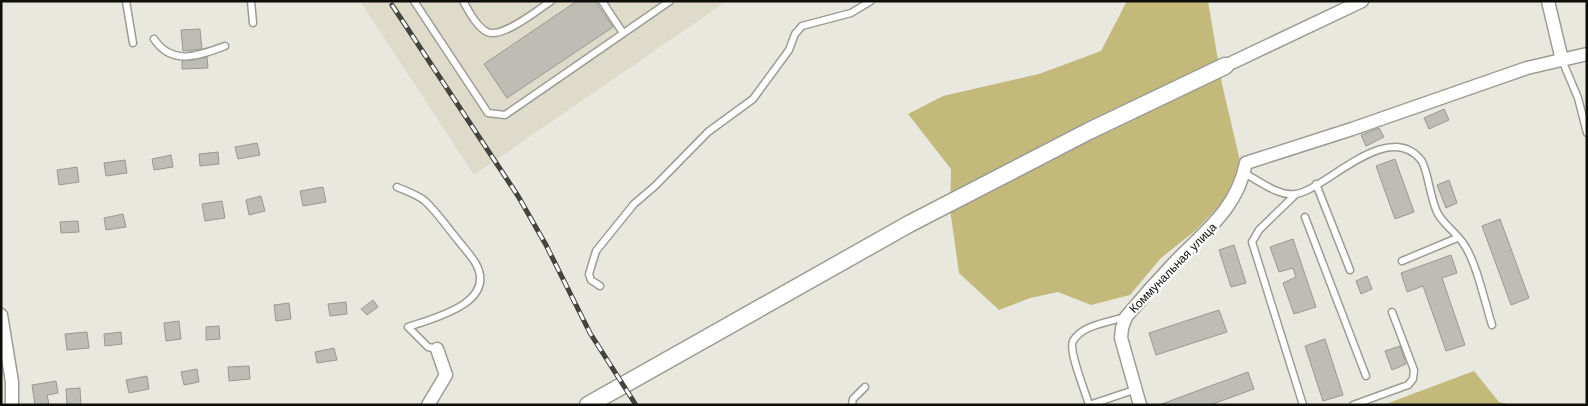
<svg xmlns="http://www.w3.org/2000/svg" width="1588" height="406" font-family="'Work Sans',sans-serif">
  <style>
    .built { fill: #dedbcb }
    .forest { fill: #c3b97b }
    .building { fill: #bebdb5; stroke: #9a9991 }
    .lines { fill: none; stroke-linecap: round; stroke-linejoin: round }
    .service-casing { stroke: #9d9c94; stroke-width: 9 }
    .minor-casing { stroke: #9d9c94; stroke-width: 15 }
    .tertiary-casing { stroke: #9d9c94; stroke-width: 19 }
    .service { stroke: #fff; stroke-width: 6 }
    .minor { stroke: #fff; stroke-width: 12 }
    .tertiary { stroke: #fff; stroke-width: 16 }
    .rail-casing { stroke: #44443f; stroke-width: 5 }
    .rail { stroke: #fff; stroke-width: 3; stroke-dasharray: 9; stroke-linecap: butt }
    .labels { text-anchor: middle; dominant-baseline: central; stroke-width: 4.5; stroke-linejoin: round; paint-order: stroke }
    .street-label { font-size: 12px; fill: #0d0d0a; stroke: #fff }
  </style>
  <rect width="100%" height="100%" fill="#e9e8df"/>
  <path class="built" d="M 360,1 L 727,1 L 474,175 Z"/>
  <path class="forest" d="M 1127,1 L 1208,1 L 1222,84 L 1241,165 L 1235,183 L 1223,202 L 1196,230 L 1161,258 L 1130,295 L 1091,305 L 1058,292 L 1030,298 L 999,310 L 959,273 L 950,209 L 951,169 L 908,114 L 943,96 L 1039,74 L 1101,51 Z
    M 1474,371 L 1499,402 L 1514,405 L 1383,405 Z"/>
  <path class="building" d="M 577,1 L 595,1 L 613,27 L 507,98 L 484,64 Z
    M 200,29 L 202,49 L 183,51 L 181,30 Z
    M 207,57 L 208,68 L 182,69 L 182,61 Z
    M 1444,109 L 1449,120 L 1429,129 L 1424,118 Z
    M 1379,128 L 1384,137 L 1366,146 L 1361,135 Z
    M 257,143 L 260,155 L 238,159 L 235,147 Z
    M 218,152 L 219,164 L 200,166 L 199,154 Z
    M 171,155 L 173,167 L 154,170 L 152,159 Z
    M 1395,159 L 1414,212 L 1395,219 L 1376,166 Z
    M 125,160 L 127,173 L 106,176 L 104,163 Z
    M 77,167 L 79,182 L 59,185 L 57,170 Z
    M 1449,180 L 1457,203 L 1446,208 L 1437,185 Z
    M 323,187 L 326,202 L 303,206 L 300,191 Z
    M 261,196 L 265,211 L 249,215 L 246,200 Z
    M 222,201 L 225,218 L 205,221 L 202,204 Z
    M 123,214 L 126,227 L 106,230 L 104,218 Z
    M 1500,219 L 1529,298 L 1511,305 L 1482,226 Z
    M 78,221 L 79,232 L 61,233 L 60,222 Z
    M 1293,239 L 1316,307 L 1294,314 L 1283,283 L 1296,277 L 1293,268 L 1279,272 L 1270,247 Z
    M 1234,245 L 1246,283 L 1231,287 L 1219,250 Z
    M 1451,255 L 1457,273 L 1442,278 L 1465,345 L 1446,351 L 1423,286 L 1407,292 L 1401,273 Z
    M 1367,276 L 1372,289 L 1361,294 L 1356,281 Z
    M 373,300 L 378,307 L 367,315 L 361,309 Z
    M 346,302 L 347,314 L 330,316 L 328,304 Z
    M 289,303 L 291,319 L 276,321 L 274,305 Z
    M 1219,310 L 1227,332 L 1156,355 L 1149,333 Z
    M 179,321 L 181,339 L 166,341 L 164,323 Z
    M 219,326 L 220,339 L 206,340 L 206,327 Z
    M 87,332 L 89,348 L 67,350 L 65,334 Z
    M 121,332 L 122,344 L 105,346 L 104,334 Z
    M 1325,339 L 1343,395 L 1323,401 L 1305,346 Z
    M 1400,346 L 1406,364 L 1392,370 L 1385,351 Z
    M 334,348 L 337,360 L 317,363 L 315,352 Z
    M 249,366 L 250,379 L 229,381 L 228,367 Z
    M 197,369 L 199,382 L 184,385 L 181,372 Z
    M 1248,372 L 1254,389 L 1210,405 L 1159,405 Z
    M 147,376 L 149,389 L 129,393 L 126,380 Z
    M 56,381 L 58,393 L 47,395 L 49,404 L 35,405 L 32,385 Z
    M 80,388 L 81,405 L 67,405 L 66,389 Z"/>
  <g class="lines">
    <defs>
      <path id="service" d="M 126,1 L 133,43
        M 251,1 L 253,23
        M 414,1 L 488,113 L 505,115 L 670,1
        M 463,1 C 469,11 476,26 487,32 C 502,39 538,10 551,1
        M 602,1 L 623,33
        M 154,39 C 172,66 198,56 225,46
        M 1562,60 L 1578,98 L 1587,133
        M 1244,173 C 1258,180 1279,197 1296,194 C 1325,190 1388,118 1421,160 C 1428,169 1430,200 1438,214 C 1445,226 1458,234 1465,246 C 1477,265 1485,303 1492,325
        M 1316,184 L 1350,270
        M 397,187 C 406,191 418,195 425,201 C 437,212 447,227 457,239 C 463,247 471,255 476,264 C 497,303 434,318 408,327 L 428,347 L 437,349
        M 1296,194 L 1259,230 L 1252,242 L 1303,405
        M 1305,217 L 1366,376
        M 1402,261 L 1457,238
        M 600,286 L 591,280 L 589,274 L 596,251 L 634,204 L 655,186 L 708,132 L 753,99 L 789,50 L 795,34 L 802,26 L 851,13 L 871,1
        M 1125,317 C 1109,322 1082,325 1073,341 C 1068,351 1086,393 1089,405 L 1134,390
        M 852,405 L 853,399 L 865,387
        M 1353,405 L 1408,385 L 1413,379 L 1414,370 L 1392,312"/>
      <path id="minor" d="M 1548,1 L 1562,60
        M 1225,66 L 1362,1
        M 1,315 L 12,382 L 12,405
        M 428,405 L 446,375 L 437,349
        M 1140,405 L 1121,338 L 1122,328 L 1126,317 C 1142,298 1158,280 1175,262 C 1205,231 1237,209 1246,163 L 1352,129 L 1527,68 L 1587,54"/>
      <path id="tertiary" d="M 588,405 L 909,224 L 1089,131 L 1225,66"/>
    </defs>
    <use href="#service" class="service-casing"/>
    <use href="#minor" class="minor-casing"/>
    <use href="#tertiary" class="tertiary-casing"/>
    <use href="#service" class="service"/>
    <use href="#minor" class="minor"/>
    <use href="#tertiary" class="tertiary"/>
    <defs>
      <path id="rail" d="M 392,5 L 518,196 L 546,245 L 590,333 L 636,405"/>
    </defs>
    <use href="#rail" class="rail-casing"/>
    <use href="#rail" class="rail"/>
  </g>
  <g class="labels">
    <g class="street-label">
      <text transform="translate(1173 268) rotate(-46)">Коммунальная улица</text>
    </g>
  </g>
  <rect width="1588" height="406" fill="none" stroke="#0d0d0a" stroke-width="5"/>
</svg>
